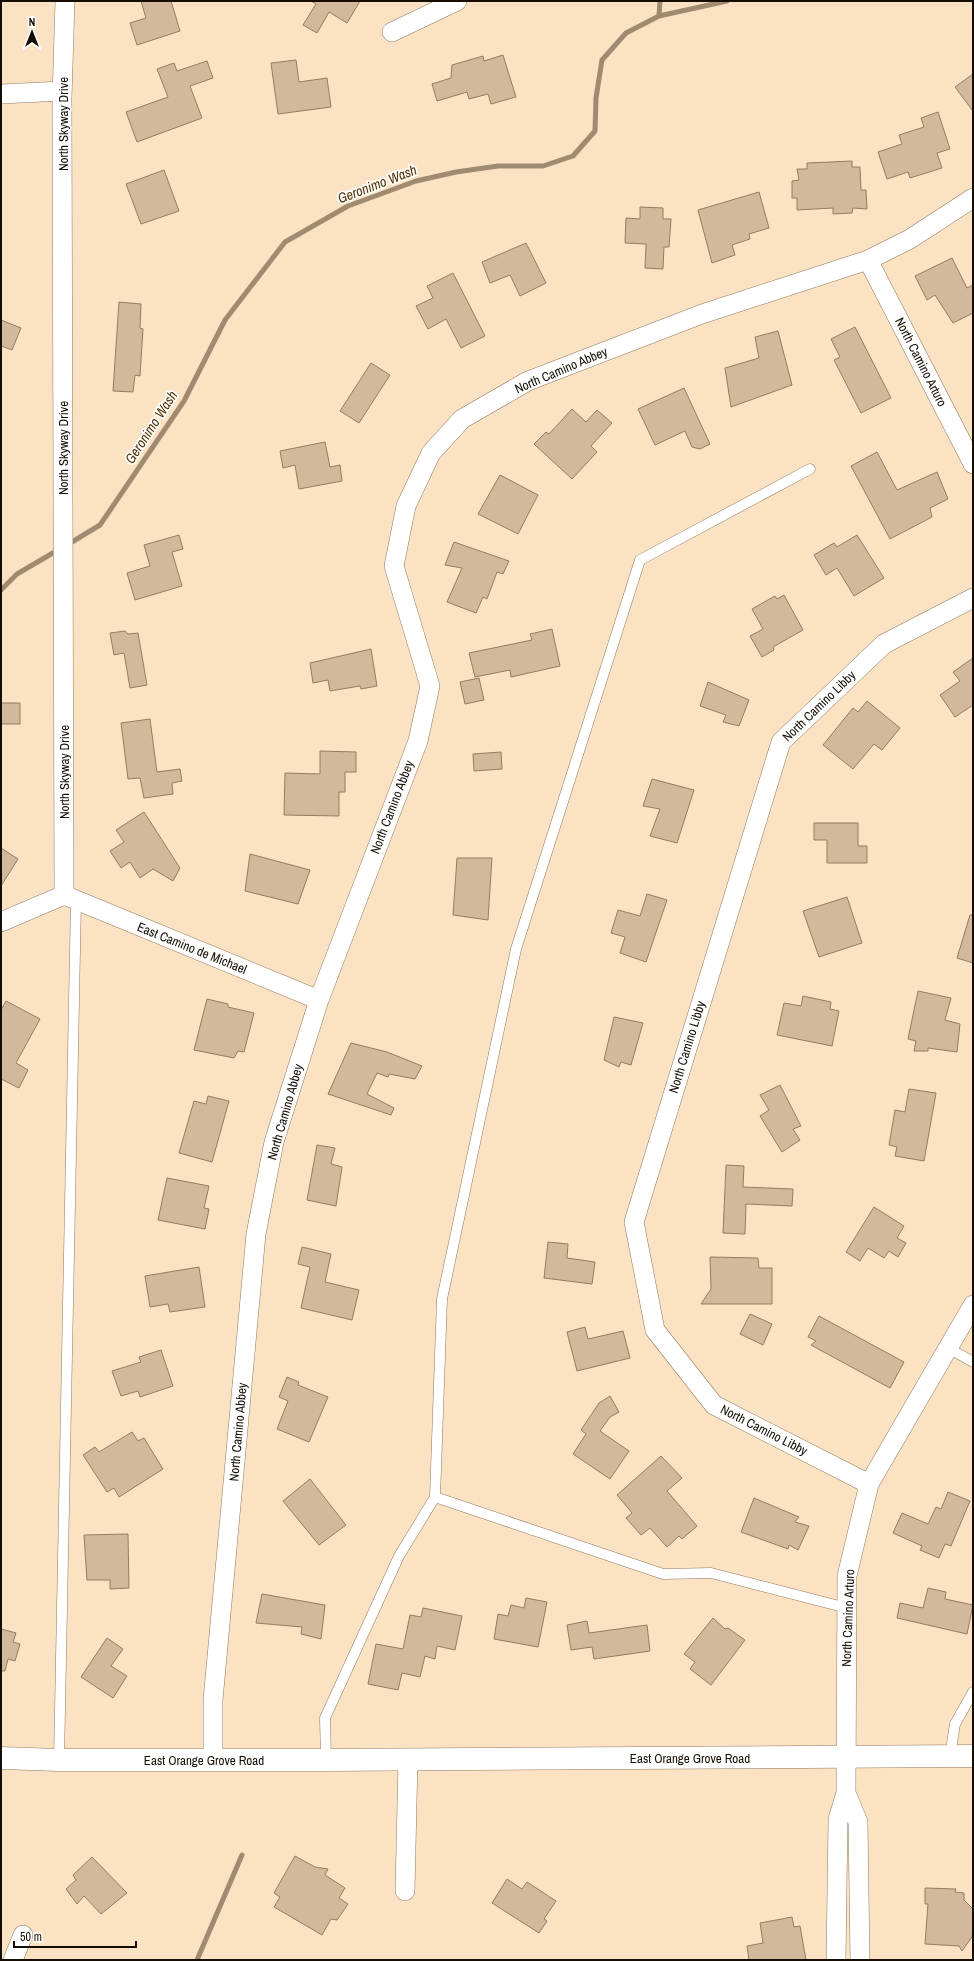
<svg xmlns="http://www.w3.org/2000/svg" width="974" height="1961" font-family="'Archivo Narrow',sans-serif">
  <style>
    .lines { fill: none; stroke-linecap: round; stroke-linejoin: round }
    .stream { stroke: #a08a70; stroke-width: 5 }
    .building { fill: #d2b99c; stroke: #937c5f }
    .service-casing { stroke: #90795d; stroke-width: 11 }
    .minor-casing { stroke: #90795d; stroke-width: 20 }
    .secondary-casing { stroke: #90795d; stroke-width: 23 }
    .service { stroke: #fff; stroke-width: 10 }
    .minor { stroke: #fff; stroke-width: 19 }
    .secondary { stroke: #fff; stroke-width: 22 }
    .labels { text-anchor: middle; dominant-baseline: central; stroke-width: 3.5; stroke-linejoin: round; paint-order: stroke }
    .street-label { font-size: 13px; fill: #150d04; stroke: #fff }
    .water-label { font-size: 14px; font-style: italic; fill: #533300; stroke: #fff }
  </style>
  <rect width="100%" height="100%" fill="#fbe2c3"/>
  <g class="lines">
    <path class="stream" d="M 659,16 L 660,1
      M 67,545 L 100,525 L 184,401 L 225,320 L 285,242 L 348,206 L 416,181 L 456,172 L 498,166 L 543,166 L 573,156 L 595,131 L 596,98 L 602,60 L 626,33 L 659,16 L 727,1
      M 1,590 L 17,574 L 58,550
      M 197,1960 L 242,1855"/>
  </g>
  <path class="building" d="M 141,1 L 171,1 L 180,31 L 137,45 L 130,23 L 146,18 Z
    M 311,1 L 360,1 L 347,23 L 329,12 L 317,33 L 303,25 L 316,4 Z
    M 503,55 L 516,97 L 491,104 L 488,94 L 469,99 L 467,92 L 437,101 L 432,84 L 451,78 L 452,65 L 483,56 L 484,61 Z
    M 296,60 L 299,82 L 327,78 L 331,107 L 278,114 L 271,63 Z
    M 207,61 L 213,78 L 190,86 L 202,118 L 137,142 L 126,112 L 168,97 L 157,69 L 174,63 L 177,71 Z
    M 973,74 L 973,111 L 955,87 Z
    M 938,112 L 950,149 L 937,153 L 942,168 L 910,178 L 908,172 L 887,179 L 878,152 L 902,144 L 899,135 L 924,127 L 921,118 Z
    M 852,161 L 852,167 L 860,167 L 861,190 L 866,190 L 867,209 L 853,208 L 852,213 L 833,214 L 833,208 L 797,210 L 797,198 L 792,198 L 792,181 L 799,180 L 797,169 L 807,169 L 807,163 Z
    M 164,170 L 179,211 L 141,224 L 126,184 Z
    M 759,192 L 769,228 L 749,234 L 750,239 L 732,245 L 735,255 L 712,263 L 698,210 Z
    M 640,207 L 663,208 L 663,219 L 671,219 L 669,247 L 664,247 L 663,269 L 645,268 L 646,244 L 625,243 L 626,218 L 640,219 Z
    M 526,243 L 546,283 L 520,296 L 510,275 L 490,283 L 482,262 Z
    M 952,258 L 967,288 L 973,285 L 973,313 L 953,323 L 935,295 L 927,300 L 915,276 Z
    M 453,273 L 485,336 L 461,348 L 446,319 L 428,329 L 416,306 L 433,298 L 427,286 Z
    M 119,302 L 141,304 L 140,328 L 143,329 L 140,376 L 135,375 L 133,392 L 113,391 Z
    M 1,320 L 21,328 L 12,350 L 1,346 Z
    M 855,327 L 891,398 L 861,413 L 834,360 L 840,357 L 831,339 Z
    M 778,331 L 792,385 L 731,407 L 725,368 L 759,358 L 755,337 Z
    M 371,363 L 390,375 L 359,423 L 340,411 Z
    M 684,388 L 710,444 L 700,449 L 692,447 L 685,431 L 655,445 L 638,409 Z
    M 572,409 L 586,422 L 597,410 L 612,423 L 591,446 L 597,452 L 572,479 L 534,444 L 546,432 L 549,434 Z
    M 325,442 L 330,467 L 340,465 L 342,481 L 299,489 L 295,465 L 283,468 L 280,451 Z
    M 877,452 L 897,490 L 937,472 L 948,499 L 930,508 L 932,517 L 890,539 L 851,466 Z
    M 500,475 L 538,495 L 518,534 L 478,514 Z
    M 179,535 L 183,549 L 172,552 L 182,586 L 135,600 L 127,573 L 150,566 L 144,545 Z
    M 857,535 L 884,578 L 854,596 L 837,568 L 826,575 L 814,555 L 834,543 L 837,547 Z
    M 454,542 L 509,561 L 503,574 L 497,572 L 487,599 L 483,597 L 476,613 L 447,602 L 462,568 L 445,565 Z
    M 784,595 L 803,630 L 773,647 L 774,650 L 762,657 L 750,636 L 763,629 L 752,609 L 775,596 L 777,599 Z
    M 552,629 L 560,666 L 511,677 L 510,670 L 475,677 L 469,653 L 532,640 L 530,634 Z
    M 125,631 L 128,634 L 138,633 L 147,685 L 130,688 L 124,653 L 114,655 L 110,633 Z
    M 371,649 L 377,686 L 361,689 L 360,686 L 330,691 L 328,680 L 313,683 L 310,663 Z
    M 973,658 L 973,705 L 955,717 L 940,695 L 960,681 L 953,672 Z
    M 479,678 L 484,700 L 465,704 L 460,682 Z
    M 708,682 L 749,700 L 739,726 L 723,722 L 726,715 L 700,706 Z
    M 867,701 L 900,728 L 882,750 L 874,744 L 853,769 L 823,745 L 853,708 L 858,712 Z
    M 1,703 L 20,703 L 20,724 L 1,724 Z
    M 150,719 L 157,772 L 180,769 L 182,781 L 172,783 L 173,794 L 144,798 L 140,778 L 128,779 L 121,723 Z
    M 320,751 L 356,752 L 356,772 L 345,772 L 345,792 L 339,792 L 339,816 L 284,815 L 285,773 L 320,774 Z
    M 501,752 L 502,769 L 474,771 L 473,754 Z
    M 652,779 L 694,790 L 677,843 L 650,836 L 660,809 L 643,806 Z
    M 144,812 L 180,868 L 173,881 L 153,869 L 140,878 L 130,862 L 121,868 L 110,851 L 124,842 L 116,830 Z
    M 814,823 L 858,823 L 858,846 L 867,846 L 867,863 L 827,863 L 827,840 L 814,840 Z
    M 1,848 L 18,859 L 1,886 Z
    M 250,854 L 310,870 L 298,904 L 245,891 Z
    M 457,858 L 492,858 L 488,920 L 453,915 Z
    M 647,894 L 667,900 L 646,962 L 620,953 L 625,937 L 611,933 L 618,910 L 640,916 Z
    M 847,897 L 862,943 L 819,957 L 803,911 Z
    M 970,915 L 973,915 L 973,963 L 957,958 Z
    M 918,991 L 951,998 L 945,1020 L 960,1024 L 957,1052 L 928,1048 L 928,1051 L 914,1051 L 916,1041 L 908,1039 Z
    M 803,996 L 831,1002 L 830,1009 L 839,1011 L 832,1046 L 777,1035 L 784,1003 L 801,1006 Z
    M 207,999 L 228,1004 L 228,1007 L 254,1013 L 244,1052 L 238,1051 L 234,1058 L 194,1050 Z
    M 6,1001 L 40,1019 L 16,1063 L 28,1070 L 19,1088 L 1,1079 L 1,1010 Z
    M 614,1017 L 643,1023 L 631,1065 L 621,1062 L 619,1067 L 604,1060 Z
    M 351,1043 L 387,1052 L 422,1066 L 415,1079 L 389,1074 L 388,1077 L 377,1073 L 367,1094 L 394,1108 L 391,1115 L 328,1094 Z
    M 780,1085 L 801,1126 L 793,1129 L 800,1140 L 782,1152 L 760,1116 L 769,1110 L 760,1095 Z
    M 909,1089 L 936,1093 L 924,1161 L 895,1156 L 897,1147 L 889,1145 L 895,1110 L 905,1112 Z
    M 208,1096 L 229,1101 L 212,1162 L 179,1153 L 194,1101 L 206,1104 Z
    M 317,1145 L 335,1148 L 331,1164 L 342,1167 L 336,1206 L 307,1200 Z
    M 726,1165 L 744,1166 L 743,1187 L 793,1189 L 792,1206 L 746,1204 L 745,1234 L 723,1233 Z
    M 167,1178 L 209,1186 L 204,1208 L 209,1209 L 205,1229 L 158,1220 Z
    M 874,1207 L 904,1226 L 897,1238 L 906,1243 L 898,1257 L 889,1251 L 884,1258 L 868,1248 L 860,1261 L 846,1252 Z
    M 548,1242 L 568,1244 L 567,1258 L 595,1262 L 592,1284 L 544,1278 Z
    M 302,1247 L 331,1254 L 325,1282 L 359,1290 L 352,1320 L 301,1308 L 310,1267 L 298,1264 Z
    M 710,1257 L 758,1258 L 759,1268 L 772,1268 L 772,1304 L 701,1304 L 711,1289 Z
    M 199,1267 L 205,1307 L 170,1312 L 168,1304 L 150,1307 L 145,1276 Z
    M 750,1314 L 772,1324 L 763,1345 L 740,1334 Z
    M 819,1316 L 904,1362 L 890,1388 L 811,1345 L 816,1341 L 808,1337 Z
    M 585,1327 L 588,1339 L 623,1331 L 630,1358 L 577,1371 L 567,1332 Z
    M 161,1350 L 173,1386 L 140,1397 L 138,1391 L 121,1396 L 112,1371 L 141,1362 L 139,1357 Z
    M 287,1377 L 299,1382 L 298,1385 L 328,1397 L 309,1442 L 277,1429 L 288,1401 L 279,1397 Z
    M 610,1396 L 619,1412 L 610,1417 L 600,1431 L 629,1451 L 610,1479 L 573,1454 L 586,1434 L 581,1430 L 599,1403 Z
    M 132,1432 L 138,1441 L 144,1438 L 163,1469 L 119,1497 L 114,1488 L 107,1492 L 83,1455 L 95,1447 L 99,1452 Z
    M 661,1456 L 682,1478 L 667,1491 L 697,1526 L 682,1539 L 679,1536 L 667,1547 L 650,1528 L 641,1535 L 626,1518 L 632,1513 L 617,1495 Z
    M 310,1479 L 346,1525 L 319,1545 L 283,1501 Z
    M 948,1492 L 970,1501 L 951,1546 L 945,1544 L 939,1558 L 920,1550 L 922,1546 L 893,1533 L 902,1513 L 928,1524 L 936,1507 L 941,1509 Z
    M 754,1498 L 799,1517 L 795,1522 L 809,1526 L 798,1550 L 789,1545 L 788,1549 L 741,1532 Z
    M 128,1534 L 129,1588 L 110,1589 L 110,1580 L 87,1580 L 84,1535 Z
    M 928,1588 L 946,1592 L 945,1599 L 973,1605 L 967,1634 L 897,1618 L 900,1603 L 923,1608 Z
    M 262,1594 L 325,1605 L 321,1639 L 301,1634 L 302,1627 L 256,1623 Z
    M 526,1598 L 547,1602 L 538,1647 L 494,1639 L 498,1614 L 508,1616 L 511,1605 L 524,1608 Z
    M 423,1608 L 462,1616 L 455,1650 L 437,1646 L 435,1659 L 425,1656 L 420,1677 L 402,1673 L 398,1690 L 368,1684 L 376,1644 L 403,1649 L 410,1615 L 421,1617 Z
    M 713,1618 L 725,1629 L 728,1628 L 745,1640 L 711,1685 L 690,1669 L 695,1662 L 684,1654 Z
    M 587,1621 L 589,1633 L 647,1625 L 650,1651 L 594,1659 L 592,1647 L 571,1650 L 567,1625 Z
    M 1,1629 L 16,1633 L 13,1642 L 20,1644 L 15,1661 L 8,1659 L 5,1671 L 1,1671 Z
    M 107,1638 L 123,1649 L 111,1666 L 127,1676 L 113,1698 L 81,1677 Z
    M 295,1856 L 315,1867 L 328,1869 L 325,1875 L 345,1888 L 339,1898 L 348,1904 L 337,1920 L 331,1919 L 322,1935 L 274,1907 L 280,1897 L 274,1893 Z
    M 92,1857 L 127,1893 L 101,1914 L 84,1896 L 77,1904 L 66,1889 L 76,1880 L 73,1875 Z
    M 507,1879 L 522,1889 L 527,1882 L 556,1901 L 544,1919 L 547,1921 L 539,1933 L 492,1903 Z
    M 925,1888 L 956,1889 L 955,1892 L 964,1893 L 964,1900 L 973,1909 L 973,1924 L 972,1937 L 962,1951 L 959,1946 L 925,1944 L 928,1904 L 925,1904 Z
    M 792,1917 L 794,1927 L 800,1926 L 806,1960 L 749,1960 L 747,1946 L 763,1943 L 760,1923 Z"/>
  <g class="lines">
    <defs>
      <path id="service" d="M 948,1348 L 973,1362
        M 435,1497 L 663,1574 L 711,1573 L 847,1608
        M 950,1756 L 955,1724 L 973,1692
        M 59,1760 L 76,900
        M 326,1760 L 325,1718 L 399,1556 L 435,1497 L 442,1299 L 516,949 L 640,560 L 810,469"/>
      <path id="minor" d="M 392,32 L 457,1
        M 1,94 L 62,91
        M 868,260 L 973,464
        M 64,895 L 62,98 L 65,1
        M 64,895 L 319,1000
        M 1,922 L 64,895
        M 869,1484 L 714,1405 L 655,1330 L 634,1222 L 781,742 L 884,644 L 973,598
        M 213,1760 L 213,1700 L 256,1234 L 274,1142 L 319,1000 L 418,741 L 430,686 L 394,566 L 406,506 L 431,453 L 462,419 L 528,381 L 702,314 L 868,260 L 910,239 L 973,198
        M 846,1793 L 847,1576 L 869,1484 L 973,1305
        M 405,1891 L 408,1759
        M 13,1960 L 23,1935
        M 836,1960 L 838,1819 L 846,1793 L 858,1822 L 860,1960"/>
      <path id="secondary" d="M 1,1758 L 59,1760 L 326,1760 L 973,1756"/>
    </defs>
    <use href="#service" class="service-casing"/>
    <use href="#minor" class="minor-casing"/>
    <use href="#secondary" class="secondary-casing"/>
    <use href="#service" class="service"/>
    <use href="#minor" class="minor"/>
    <use href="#secondary" class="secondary"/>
  </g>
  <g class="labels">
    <g class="street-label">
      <text transform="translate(63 124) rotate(-90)">North Skyway Drive</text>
      <text transform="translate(921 362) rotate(63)">North Camino Arturo</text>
      <text transform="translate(561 370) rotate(-23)">North Camino Abbey</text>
      <text transform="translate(63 448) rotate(-90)">North Skyway Drive</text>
      <text transform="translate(819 706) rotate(-44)">North Camino Libby</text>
      <text transform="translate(64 772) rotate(-90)">North Skyway Drive</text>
      <text transform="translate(392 807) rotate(-69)">North Camino Abbey</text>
      <text transform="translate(192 948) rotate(22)">East Camino de Michael</text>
      <text transform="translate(687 1047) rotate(-73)">North Camino Libby</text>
      <text transform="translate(285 1112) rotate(-74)">North Camino Abbey</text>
      <text transform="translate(764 1430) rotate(27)">North Camino Libby</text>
      <text transform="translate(238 1432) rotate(-85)">North Camino Abbey</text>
      <text transform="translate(848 1618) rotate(-88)">North Camino Arturo</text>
      <text x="690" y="1758">East Orange Grove Road</text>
      <text x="204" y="1760">East Orange Grove Road</text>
    </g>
    <g class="water-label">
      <text transform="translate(377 184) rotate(-21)">Geronimo Wash</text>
      <text transform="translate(151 427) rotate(-57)">Geronimo Wash</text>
    </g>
  </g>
  <rect width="974" height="1961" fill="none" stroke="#150d04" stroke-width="4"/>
  <g transform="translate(32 32)" stroke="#ffffff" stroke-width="3" paint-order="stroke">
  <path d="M0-3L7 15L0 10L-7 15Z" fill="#150d04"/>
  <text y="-6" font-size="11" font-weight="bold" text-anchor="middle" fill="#150d04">N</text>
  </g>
  <path d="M14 1941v6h122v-6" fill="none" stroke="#150d04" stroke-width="2"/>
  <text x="20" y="1941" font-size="12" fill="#150d04" stroke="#ffffff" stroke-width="3" paint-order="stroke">50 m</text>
</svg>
